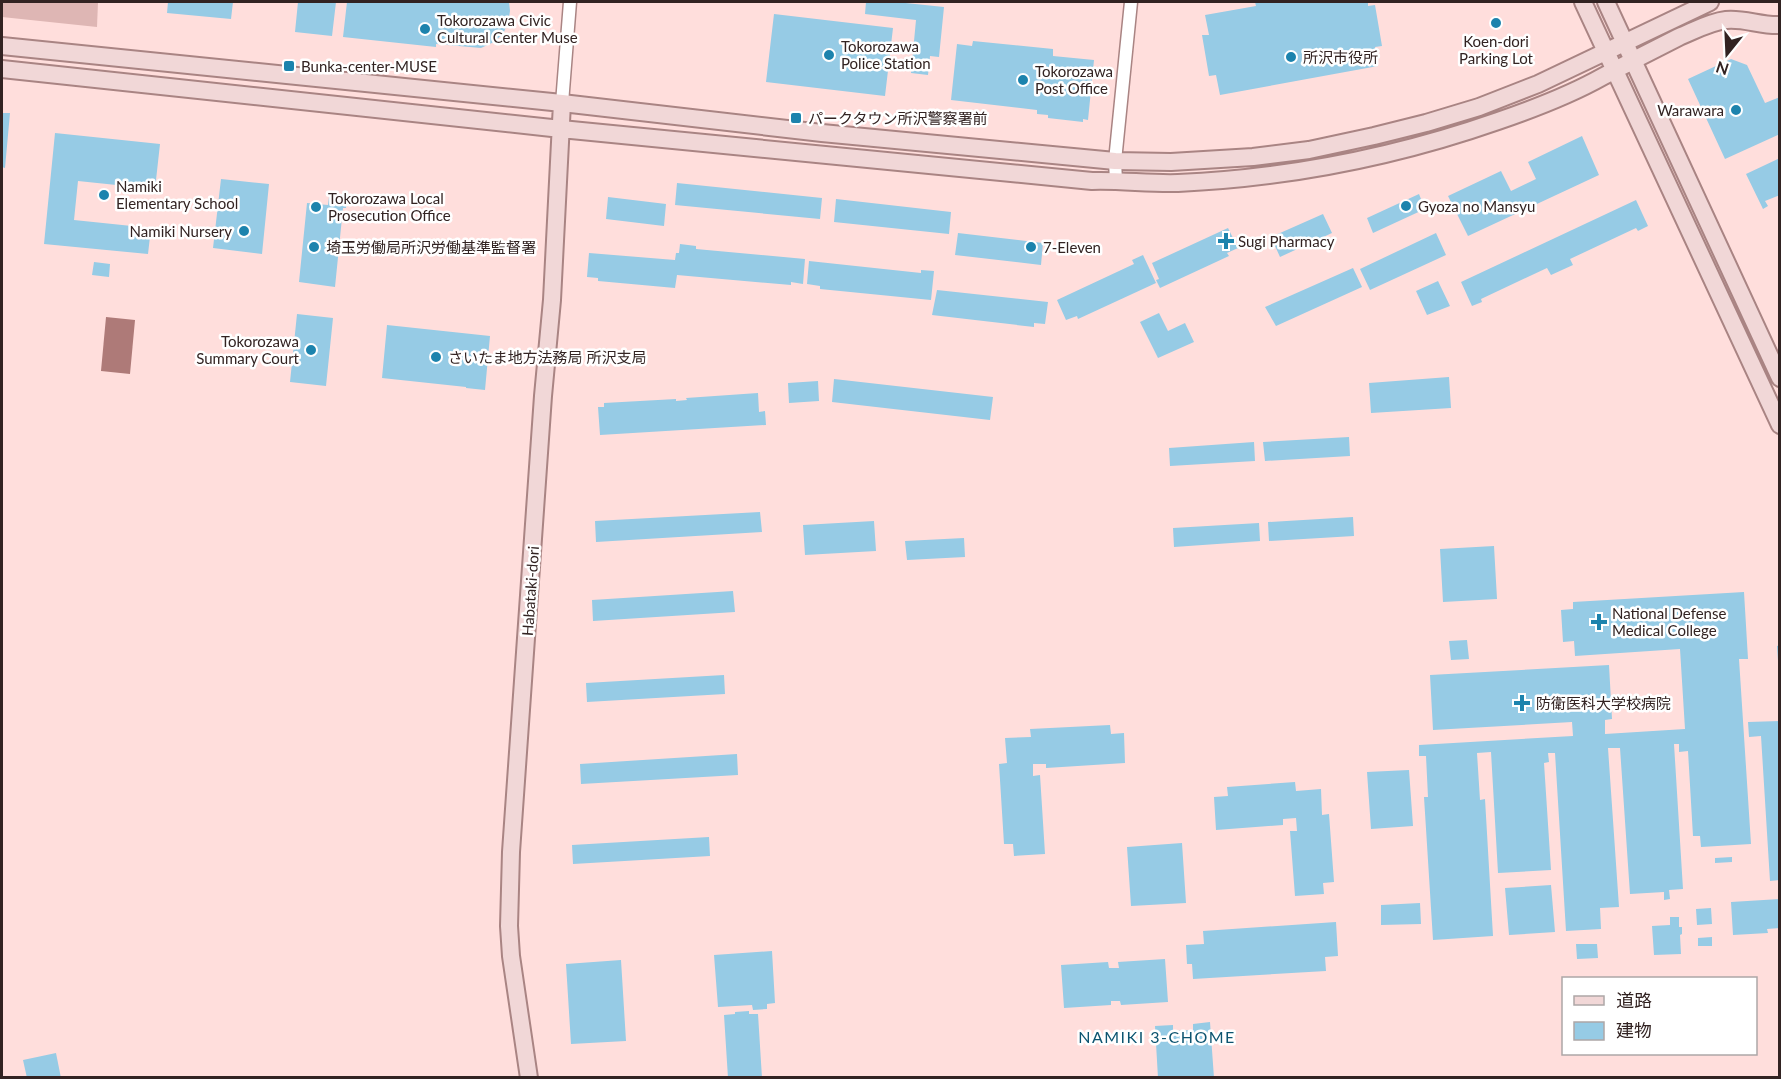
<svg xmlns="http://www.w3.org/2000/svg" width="1781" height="1079" font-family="Lato,'Noto Sans JP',sans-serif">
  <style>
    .green { fill: #deb6b4 }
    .water { fill: #ae7a78 }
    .building { fill: #96cbe5 }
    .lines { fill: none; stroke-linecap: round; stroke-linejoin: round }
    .street-casing { stroke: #a98483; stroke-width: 15 }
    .secondary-casing { stroke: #a98483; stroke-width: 20 }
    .street { stroke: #fff; stroke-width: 12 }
    .secondary { stroke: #f1d7d7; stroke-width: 16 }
    .poi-dot { fill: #1c83ad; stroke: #fff; stroke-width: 2 }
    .labels { text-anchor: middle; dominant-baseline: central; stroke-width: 5; stroke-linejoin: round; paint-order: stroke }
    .poi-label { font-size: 15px; fill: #322322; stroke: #fff; text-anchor: start }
    .street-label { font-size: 15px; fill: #322322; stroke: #fff }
    .neighbourhood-label { font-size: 16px; letter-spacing: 1.5px; fill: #0c5470; stroke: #fff }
  </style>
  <rect width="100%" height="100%" fill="#ffdedc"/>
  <path class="green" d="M 2,2 L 98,2 L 97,27 L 2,17 Z"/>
  <path class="water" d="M 106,317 L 135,320 L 130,374 L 101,371 Z"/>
  <path class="building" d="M 168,2 L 233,2 L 231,19 L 167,13 Z
    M 298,2 L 336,2 L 332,36 L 295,32 Z
    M 347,2 L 509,2 L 510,11 L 508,23 L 503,34 L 494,42 L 481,48 L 436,44 L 436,47 L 343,37 Z
    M 866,2 L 896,2 L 944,7 L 939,57 L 930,56 L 928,75 L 911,73 L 916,20 L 865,14 Z
    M 1255,2 L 1368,2 L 1368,6 L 1375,5 L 1382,46 L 1375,47 L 1378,66 L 1220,95 L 1216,75 L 1209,76 L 1202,35 L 1209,35 L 1205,15 L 1256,6 Z
    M 774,14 L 893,28 L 885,96 L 766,82 Z
    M 973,41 L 1053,49 L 1053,56 L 1094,60 L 1088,120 L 1083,119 L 1083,122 L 1048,118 L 1048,115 L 1037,114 L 1037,110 L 951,100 L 957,44 L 972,46 Z
    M 1731,59 L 1747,65 L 1765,103 L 1780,97 L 1780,134 L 1725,159 L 1688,79 Z
    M 2,113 L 10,113 L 5,168 L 2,167 Z
    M 55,133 L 160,144 L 155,189 L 78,181 L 74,220 L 151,228 L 148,254 L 44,244 Z
    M 1582,136 L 1599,175 L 1468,236 L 1448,196 L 1501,171 L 1511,191 L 1536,179 L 1528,162 Z
    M 1780,158 L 1780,195 L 1765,201 L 1768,206 L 1763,209 L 1746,174 Z
    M 221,179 L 269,184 L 262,254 L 213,248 Z
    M 677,183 L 822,198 L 820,219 L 675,205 Z
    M 1419,194 L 1425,209 L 1373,233 L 1367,218 Z
    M 329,197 L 347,200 L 346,208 L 343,208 L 335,287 L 299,282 L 307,203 L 328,205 Z
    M 608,197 L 666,204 L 664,226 L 606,219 Z
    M 836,199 L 951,212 L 949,234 L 834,222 Z
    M 1636,200 L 1648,226 L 1638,231 L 1636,228 L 1570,259 L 1573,265 L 1551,275 L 1547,268 L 1481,299 L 1482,302 L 1472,306 L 1461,282 Z
    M 1323,214 L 1332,233 L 1280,257 L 1271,237 Z
    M 1228,228 L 1238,248 L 1227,253 L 1229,256 L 1160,288 L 1156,280 L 1159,279 L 1152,263 Z
    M 958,233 L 1043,243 L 1041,265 L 955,255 Z
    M 1436,233 L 1446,255 L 1370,290 L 1360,269 Z
    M 680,244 L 696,246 L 696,249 L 805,259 L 803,284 L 791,282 L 791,285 L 677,275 L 675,288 L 598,281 L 598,278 L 587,277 L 589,253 L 675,260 L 676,253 L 679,253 Z
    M 1143,255 L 1156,283 L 1078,319 L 1077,316 L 1066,320 L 1057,300 L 1134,264 L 1132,260 Z
    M 809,261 L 921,273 L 921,270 L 934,271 L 931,300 L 820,289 L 820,286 L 807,284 Z
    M 94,262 L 110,264 L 109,277 L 92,275 Z
    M 1353,268 L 1362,287 L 1276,326 L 1265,307 Z
    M 1438,281 L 1450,306 L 1427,315 L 1416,291 Z
    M 937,290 L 1048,302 L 1045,324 L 1034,323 L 1034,327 L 932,315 Z
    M 1159,313 L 1168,331 L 1185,323 L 1194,342 L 1158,358 L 1140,322 Z
    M 297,314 L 333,318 L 326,386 L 290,382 Z
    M 387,325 L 490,336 L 485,390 L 466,388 L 466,387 L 382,378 Z
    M 1449,377 L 1451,408 L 1371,413 L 1369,383 Z
    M 834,379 L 993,397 L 990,420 L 832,402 Z
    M 818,381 L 819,401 L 789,403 L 788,383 Z
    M 758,393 L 759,412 L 765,411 L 766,425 L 600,435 L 598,407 L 604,407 L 604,403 L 676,399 L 676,401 L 687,400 L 686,398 Z
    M 1349,437 L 1350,456 L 1265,461 L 1263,442 Z
    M 1254,442 L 1255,461 L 1170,466 L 1169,448 Z
    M 760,512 L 762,532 L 596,542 L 595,521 Z
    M 1353,517 L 1354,536 L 1269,541 L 1268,522 Z
    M 874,521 L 876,551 L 805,555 L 803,525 Z
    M 1259,523 L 1260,541 L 1174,547 L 1173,528 Z
    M 964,538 L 965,557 L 907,560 L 905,541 Z
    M 1494,546 L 1497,599 L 1443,602 L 1440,549 Z
    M 733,591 L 735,612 L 593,621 L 592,600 Z
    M 1744,592 L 1748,659 L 1739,659 L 1751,844 L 1701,847 L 1700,836 L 1693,836 L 1688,751 L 1679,752 L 1679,744 L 1674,744 L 1683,889 L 1669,890 L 1670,899 L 1664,900 L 1664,892 L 1630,894 L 1620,748 L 1608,748 L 1619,907 L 1600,908 L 1601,929 L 1566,931 L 1555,753 L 1548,753 L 1549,762 L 1544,763 L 1551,870 L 1498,873 L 1491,752 L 1477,753 L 1480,800 L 1485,799 L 1493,936 L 1433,940 L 1424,797 L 1428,797 L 1426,756 L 1419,756 L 1419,745 L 1573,736 L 1572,722 L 1433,730 L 1430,675 L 1609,665 L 1612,719 L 1605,720 L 1605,734 L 1685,729 L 1680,649 L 1575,656 L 1574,641 L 1563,642 L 1561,610 L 1573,609 L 1573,602 Z
    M 1467,640 L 1469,659 L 1451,660 L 1449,641 Z
    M 1780,645 L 1780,661 L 1778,661 L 1777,646 Z
    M 724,675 L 725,694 L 587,702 L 586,683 Z
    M 1780,721 L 1780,880 L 1770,881 L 1761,736 L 1749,737 L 1748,722 Z
    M 1110,725 L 1111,734 L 1124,733 L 1125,763 L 1046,768 L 1046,764 L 1033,764 L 1033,776 L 1040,775 L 1045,854 L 1014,856 L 1013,844 L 1004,844 L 999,764 L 1007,763 L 1005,738 L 1031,737 L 1030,729 Z
    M 737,754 L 738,775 L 581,784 L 580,764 Z
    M 1409,770 L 1413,826 L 1371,829 L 1367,772 Z
    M 1295,782 L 1296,791 L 1321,789 L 1322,815 L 1329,814 L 1334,882 L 1323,883 L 1324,894 L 1295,896 L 1290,831 L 1297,831 L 1296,818 L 1283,819 L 1283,825 L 1216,830 L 1214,797 L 1228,796 L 1227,787 Z
    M 709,837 L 710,856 L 573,864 L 572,845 Z
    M 1182,843 L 1186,903 L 1131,906 L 1127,847 Z
    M 1732,857 L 1732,862 L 1715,863 L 1715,858 Z
    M 1551,885 L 1555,932 L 1509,935 L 1505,888 Z
    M 1780,899 L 1780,928 L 1767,929 L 1768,933 L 1733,935 L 1731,902 Z
    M 1420,903 L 1421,924 L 1381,925 L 1381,905 Z
    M 1711,908 L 1712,924 L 1697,925 L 1696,909 Z
    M 1670,917 L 1679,917 L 1679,927 L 1682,927 L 1682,934 L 1680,935 L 1681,954 L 1654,955 L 1652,926 L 1670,925 Z
    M 1336,922 L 1338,956 L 1325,957 L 1326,971 L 1193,979 L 1192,964 L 1187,964 L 1186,945 L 1204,944 L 1203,931 Z
    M 1712,937 L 1712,946 L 1698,946 L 1698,938 Z
    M 1576,944 L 1597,944 L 1598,958 L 1577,959 Z
    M 772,951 L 775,1003 L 767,1004 L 767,1009 L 753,1010 L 752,1005 L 718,1007 L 714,955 Z
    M 1165,959 L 1168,1002 L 1121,1005 L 1120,1001 L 1111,1001 L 1111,1005 L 1064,1008 L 1061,965 L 1108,962 L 1109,968 L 1119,968 L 1118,962 Z
    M 621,960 L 626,1041 L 571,1044 L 566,964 Z
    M 749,1011 L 749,1014 L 758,1014 L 762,1078 L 728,1078 L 724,1015 L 735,1014 L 735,1012 Z
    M 1210,1022 L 1214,1078 L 1158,1078 L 1155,1026 L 1173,1025 L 1173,1031 L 1193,1030 L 1193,1024 Z
    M 56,1053 L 61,1078 L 27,1078 L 23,1060 Z"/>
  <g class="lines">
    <defs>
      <path id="street" d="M 562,103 L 570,2
        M 1116,181 L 1115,161 L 1131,2"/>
      <path id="secondary" d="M 1583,2 L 1780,425
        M 1606,2 L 1780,378
        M 2,46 L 562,103 L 822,133 L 1115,161 L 1171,162 L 1253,157 L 1309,150 L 1374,136 L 1426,123 L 1479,107 L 1538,84 L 1710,2
        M 2,69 L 561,129 L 1092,181 C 1121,180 1150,184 1178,183 C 1288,178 1395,157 1498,121 C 1533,109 1570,95 1602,77 C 1628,63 1653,50 1679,37 C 1694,31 1709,22 1726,20 C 1744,18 1761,26 1780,25
        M 529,1078 L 511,956 L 509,926 L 511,852 L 543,396 L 552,300 L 562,103"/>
    </defs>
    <use href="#street" class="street-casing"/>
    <use href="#secondary" class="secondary-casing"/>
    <use href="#street" class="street"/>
    <use href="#secondary" class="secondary"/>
  </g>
  <g class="poi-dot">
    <circle cx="1496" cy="23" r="6"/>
    <circle cx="425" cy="29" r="6"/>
    <circle cx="829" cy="55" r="6"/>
    <circle cx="1291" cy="57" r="6"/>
    <rect x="283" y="60" width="12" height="12" rx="3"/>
    <circle cx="1023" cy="80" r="6"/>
    <circle cx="1736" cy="110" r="6"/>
    <rect x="790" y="112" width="12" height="12" rx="3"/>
    <circle cx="104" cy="195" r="6"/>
    <circle cx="1406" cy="206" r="6"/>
    <circle cx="316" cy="207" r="6"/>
    <circle cx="244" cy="231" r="6"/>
    <path d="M1223 232h6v6h6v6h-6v6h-6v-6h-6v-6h6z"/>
    <circle cx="314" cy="247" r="6"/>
    <circle cx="1031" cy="247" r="6"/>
    <circle cx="311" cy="350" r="6"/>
    <circle cx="436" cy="357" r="6"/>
    <path d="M1596 613h6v6h6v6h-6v6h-6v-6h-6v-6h6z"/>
    <path d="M1519 694h6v6h6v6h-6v6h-6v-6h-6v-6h6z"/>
  </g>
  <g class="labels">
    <g class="poi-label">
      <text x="437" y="20">Tokorozawa Civic<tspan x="437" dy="17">Cultural Center Muse</tspan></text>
      <text x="1496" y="41" text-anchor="middle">Koen-dori<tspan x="1496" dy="17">Parking Lot</tspan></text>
      <text x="841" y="46">Tokorozawa<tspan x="841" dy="17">Police Station</tspan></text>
      <text x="1303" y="57">所沢市役所</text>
      <text x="301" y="66">Bunka-center-MUSE</text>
      <text x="1035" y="71">Tokorozawa<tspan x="1035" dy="17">Post Office</tspan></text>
      <text x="1724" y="110" text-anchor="end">Warawara</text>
      <text x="808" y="118">パークタウン所沢警察署前</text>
      <text x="116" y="186">Namiki<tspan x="116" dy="17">Elementary School</tspan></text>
      <text x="328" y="198">Tokorozawa Local<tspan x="328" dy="17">Prosecution Office</tspan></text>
      <text x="1418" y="206">Gyoza no Mansyu</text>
      <text x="232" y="231" text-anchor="end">Namiki Nursery</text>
      <text x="1238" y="241">Sugi Pharmacy</text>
      <text x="326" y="247">埼玉労働局所沢労働基準監督署</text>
      <text x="1043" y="247">7-Eleven</text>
      <text x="299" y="341" text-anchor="end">Tokorozawa<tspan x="299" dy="17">Summary Court</tspan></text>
      <text x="448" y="357">さいたま地方法務局 所沢支局</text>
      <text x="1612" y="613">National Defense<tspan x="1612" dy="17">Medical College</tspan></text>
      <text x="1536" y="703">防衛医科大学校病院</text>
    </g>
    <g class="street-label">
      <text transform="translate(530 591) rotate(-86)">Habataki-dori</text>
    </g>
    <g class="neighbourhood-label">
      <text x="1157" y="1036">NAMIKI 3-CHOME</text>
    </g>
  </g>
  <rect width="1781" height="1079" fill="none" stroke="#322322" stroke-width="6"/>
  <rect x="1562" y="977" width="195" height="78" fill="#ffffff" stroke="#ada7a7" stroke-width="1.5"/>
  <rect x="1574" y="996" width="30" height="9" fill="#f1d7d7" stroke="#ada7a7" stroke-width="1.5"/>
  <text x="1616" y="1007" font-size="18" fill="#322322">道路</text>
  <rect x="1574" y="1022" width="30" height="18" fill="#96cbe5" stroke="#ada7a7" stroke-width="1.5"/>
  <text x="1616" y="1037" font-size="18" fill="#322322">建物</text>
  <g transform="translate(1727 54) rotate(198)" stroke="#ffffff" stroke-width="4.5" paint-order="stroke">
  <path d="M0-4.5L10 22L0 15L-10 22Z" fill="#322322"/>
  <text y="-9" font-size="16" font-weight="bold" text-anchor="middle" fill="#322322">N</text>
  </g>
</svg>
